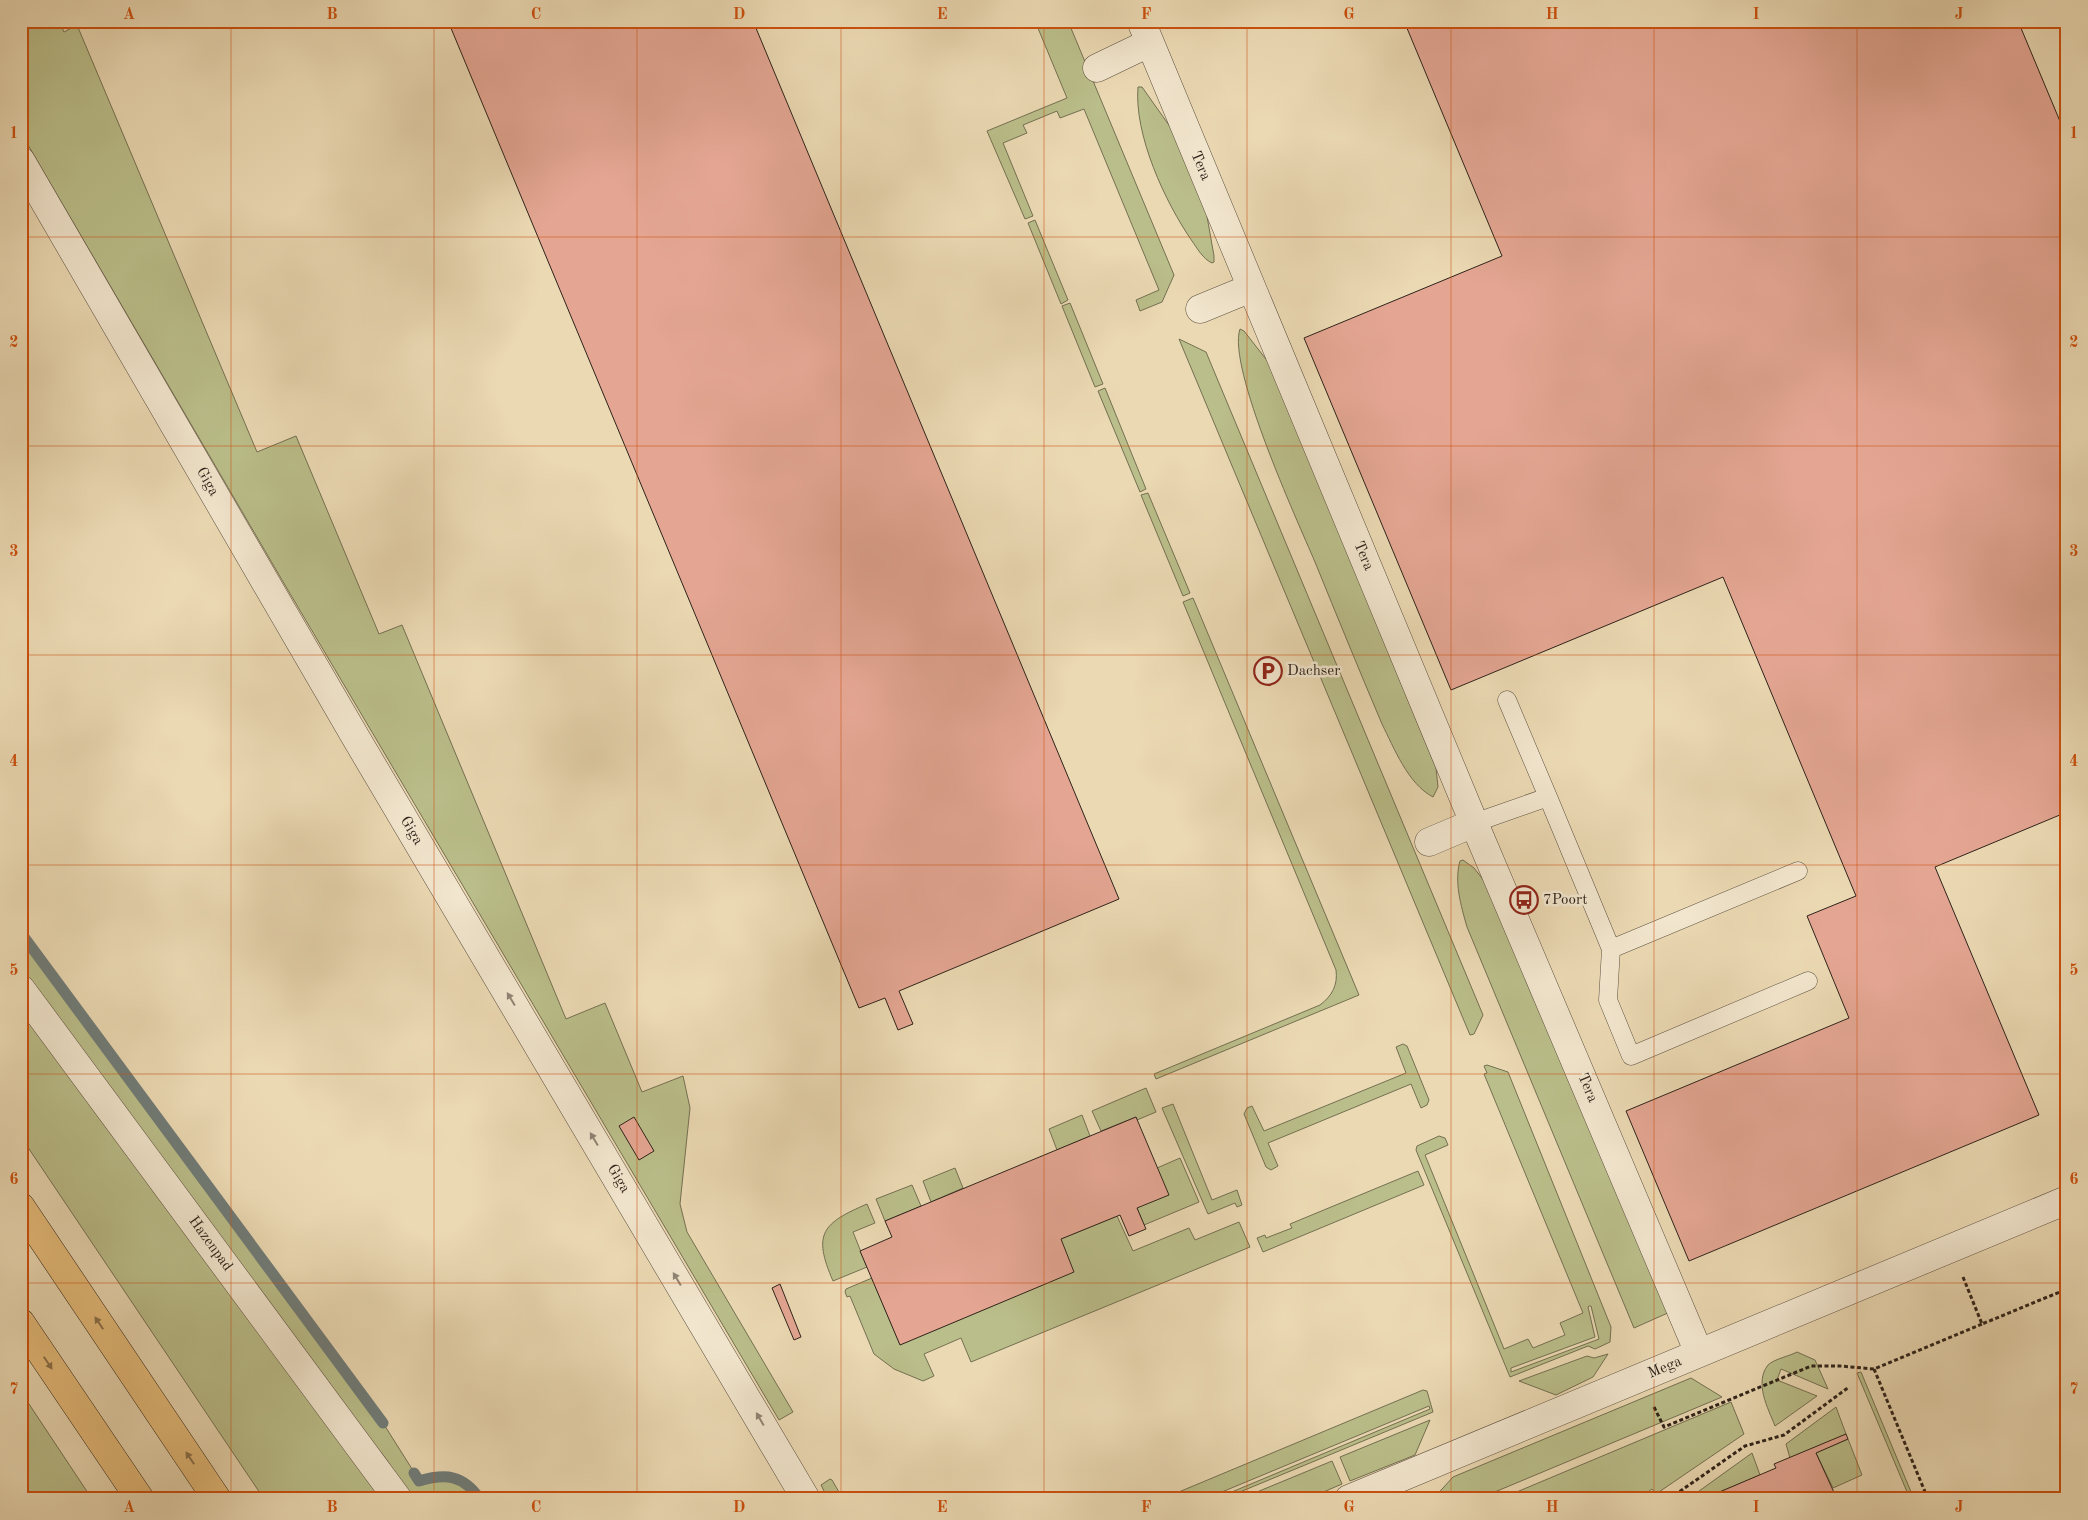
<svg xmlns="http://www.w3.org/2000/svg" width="2088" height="1520" font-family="'Old Standard TT',serif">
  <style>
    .green { fill: #babe8a; stroke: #747052; fill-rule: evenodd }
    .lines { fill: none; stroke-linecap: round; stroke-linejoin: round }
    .stream { stroke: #707c78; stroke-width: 11 }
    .building { fill: #e4a693; stroke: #2e231a }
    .lane-casing { stroke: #5d5040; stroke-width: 19 }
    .street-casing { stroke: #5d5040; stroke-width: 29 }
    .highway-casing { stroke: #2e231a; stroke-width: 29 }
    .path { stroke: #2e231a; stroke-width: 3; stroke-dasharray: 4 2.5; stroke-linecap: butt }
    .lane { stroke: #f2e6ce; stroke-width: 18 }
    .street { stroke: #f2e6ce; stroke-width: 28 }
    .highway { stroke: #e6bc7a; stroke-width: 28 }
    .oneway { fill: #908474 }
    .oneway2 { fill: #8a704a }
    .grid { fill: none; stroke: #cc510e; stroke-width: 1; stroke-opacity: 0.55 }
    .labels { text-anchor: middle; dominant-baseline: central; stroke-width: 5; stroke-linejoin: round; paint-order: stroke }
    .street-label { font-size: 15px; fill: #2e231a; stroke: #f2e6ce }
    .poi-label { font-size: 15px; fill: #2e231a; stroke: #f2e6ce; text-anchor: start }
    .neatline { fill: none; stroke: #cc510e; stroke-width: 2 }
    .grid-label { font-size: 16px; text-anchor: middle; font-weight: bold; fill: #cc510e }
  </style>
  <rect width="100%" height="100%" fill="#ebd9b3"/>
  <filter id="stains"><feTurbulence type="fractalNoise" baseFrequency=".004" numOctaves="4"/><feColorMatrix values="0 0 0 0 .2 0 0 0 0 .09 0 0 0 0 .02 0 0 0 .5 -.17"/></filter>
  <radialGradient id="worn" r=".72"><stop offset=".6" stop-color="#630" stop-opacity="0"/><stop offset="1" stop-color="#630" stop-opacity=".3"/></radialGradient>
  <path class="green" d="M 39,21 L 59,21 L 64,32 L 77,25 L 257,452 L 296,436 L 379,634 L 402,625 L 566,1019 L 605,1003 L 642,1092 L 683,1076 L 690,1108 L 680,1204 L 687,1232 L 793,1412 L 779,1420 L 282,580 L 21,133 L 21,26 L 22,28 Z
    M 1035,21 L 1068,21 L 1174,275 L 1162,302 L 1140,311 L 1136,300 L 1159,290 L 1084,109 L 1060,118 L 1057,111 L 1023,125 L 1027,133 L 1003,143 L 1033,216 L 1025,219 L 987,131 L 1067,98 Z
    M 1138,87 L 1142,87 L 1171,128 L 1205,205 L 1214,256 L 1214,262 L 1212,263 C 1203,259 1197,248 1192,241 C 1165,202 1134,135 1138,87 Z
    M 1035,220 L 1068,300 L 1061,304 L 1028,223 Z
    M 1070,303 L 1103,384 L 1095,387 L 1062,306 Z
    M 1240,329 L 1244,331 L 1269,363 L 1436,768 L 1438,787 L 1433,797 C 1408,784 1394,748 1382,724 C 1359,670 1337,616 1315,562 C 1297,520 1227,367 1240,329 Z
    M 1179,339 L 1206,352 L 1483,1015 L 1474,1034 L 1470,1035 Z
    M 1105,388 L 1146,489 L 1140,492 L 1098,391 Z
    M 1148,493 L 1190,593 L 1183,596 L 1141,495 Z
    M 1193,598 L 1359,995 L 1156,1079 L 1154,1074 L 1320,1005 C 1332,996 1338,985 1336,970 L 1183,602 Z
    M 1463,860 L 1474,868 L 1485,882 L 1670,1312 L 1634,1328 L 1467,927 C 1461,906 1454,882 1460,861 Z
    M 21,933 L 383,1423 L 419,1480 C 447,1473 463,1475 480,1499 L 406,1499 C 396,1474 385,1450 362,1436 L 21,978 Z
    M 21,1004 L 388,1499 L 264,1499 L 21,1137 Z
    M 1403,1044 L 1407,1046 L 1429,1100 L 1427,1105 L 1421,1108 L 1411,1084 L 1268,1143 L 1278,1166 L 1271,1170 L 1266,1167 L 1244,1114 L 1247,1108 L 1252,1106 L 1264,1131 L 1406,1073 L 1396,1047 Z
    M 1487,1065 L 1508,1072 L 1611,1327 L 1610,1342 L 1595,1349 L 1588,1346 L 1510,1377 L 1416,1150 L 1417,1146 L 1439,1136 L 1445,1138 L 1448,1145 L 1425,1155 L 1504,1349 L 1528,1339 L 1533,1348 L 1565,1335 L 1560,1323 L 1583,1313 L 1484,1074 L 1487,1073 L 1484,1066 ZM 1589,1306 L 1591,1306 L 1599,1339 L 1511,1372 L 1511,1368 L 1595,1337 L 1588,1307 Z
    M 1146,1088 L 1156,1112 L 1137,1120 L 1136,1117 L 1101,1131 L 1092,1111 Z
    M 1173,1104 L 1212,1200 L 1237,1190 L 1242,1205 L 1237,1207 L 1235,1203 L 1208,1214 L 1162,1108 Z
    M 1082,1115 L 1090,1136 L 1057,1150 L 1049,1129 Z
    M 1180,1158 L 1199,1202 L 1144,1225 L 1137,1208 L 1157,1168 Z
    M 955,1168 L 963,1188 L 931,1202 L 923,1181 Z
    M 1418,1171 L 1424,1185 L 1263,1252 L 1257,1238 L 1265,1235 L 1266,1238 L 1292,1228 L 1290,1224 Z
    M 912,1185 L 921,1206 L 885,1221 L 876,1199 Z
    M 867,1204 L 875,1223 L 853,1232 L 867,1267 L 833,1281 C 812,1233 823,1223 867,1204 Z
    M 1117,1216 L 1133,1251 L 1189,1228 L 1195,1240 L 1239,1222 L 1250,1247 L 971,1362 L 961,1338 L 924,1354 L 934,1376 L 923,1381 L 894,1369 L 874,1354 L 850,1296 L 847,1297 L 845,1292 L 846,1289 L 872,1278 L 900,1344 L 1061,1239 Z
    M 1797,1352 L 1815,1360 L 1828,1389 L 1781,1369 L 1777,1380 L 1817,1396 L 1775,1426 C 1768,1408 1754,1383 1768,1365 C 1774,1359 1790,1356 1797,1352 Z
    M 1608,1354 L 1593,1377 L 1556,1395 L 1519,1381 L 1587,1356 L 1594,1358 Z
    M 1861,1372 L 1914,1499 L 1910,1499 L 1857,1373 Z
    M 1691,1378 L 1722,1397 L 1478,1499 L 1433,1499 L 1453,1477 Z
    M 1423,1390 L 1427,1391 L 1433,1412 L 1223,1499 L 1215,1499 L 1430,1409 L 1429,1406 L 1205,1499 L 1162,1499 Z
    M 21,1392 L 92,1499 L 21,1499 Z
    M 1731,1402 L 1744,1434 L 1656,1494 L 1652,1489 L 1638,1499 L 1500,1499 Z
    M 1836,1407 L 1846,1434 L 1790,1458 L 1786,1444 Z
    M 1430,1420 L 1415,1455 L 1350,1481 L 1340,1457 Z
    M 1848,1439 L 1862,1475 L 1833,1488 L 1816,1453 Z
    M 1752,1453 L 1760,1475 L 1703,1499 L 1688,1499 Z
    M 1332,1461 L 1342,1484 L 1307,1499 L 1240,1499 Z
    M 830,1479 L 832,1480 L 843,1499 L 828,1499 L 821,1485 Z"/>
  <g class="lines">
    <path class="stream" d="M 21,933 L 383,1423
      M 414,1473 L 419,1481 C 446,1473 463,1475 480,1499"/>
  </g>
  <path class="building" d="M 448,21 L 753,21 L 1119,899 L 899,991 L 913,1024 L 898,1030 L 885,998 L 859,1008 Z
    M 1404,21 L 2018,21 L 2067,138 L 2067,812 L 1935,867 L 2039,1115 L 1689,1261 L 1626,1111 L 1849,1018 L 1807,916 L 1856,896 L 1723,577 L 1451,690 L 1304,338 L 1502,256 Z
    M 634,1117 L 654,1151 L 639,1160 L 619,1126 Z
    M 1136,1117 L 1169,1195 L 1137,1208 L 1146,1229 L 1129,1236 L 1120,1215 L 1061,1239 L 1074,1272 L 900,1345 L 860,1251 L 892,1237 L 885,1221 Z
    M 780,1284 L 801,1337 L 794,1340 L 772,1288 Z
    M 1846,1434 L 1848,1439 L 1816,1453 L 1837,1499 L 1703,1499 L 1776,1468 L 1774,1464 Z"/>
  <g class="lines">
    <defs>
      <path id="lane" d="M 1507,700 L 1548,797
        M 1474,823 L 1548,797 L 1611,949 L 1798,871
        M 1611,949 L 1608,1000 L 1631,1056 L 1808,981"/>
      <path id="street" d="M 1141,21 L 1474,823 L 1699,1353
        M 1097,68 L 1149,43
        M 21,161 L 356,738 L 806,1499
        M 1200,309 L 1251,288
        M 1429,842 L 1474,823
        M 21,989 L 398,1499
        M 1349,1499 L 2067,1200"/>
      <path id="highway" d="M 21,1207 L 217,1499
        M 21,1323 L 140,1499"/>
    </defs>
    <use href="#lane" class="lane-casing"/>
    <use href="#street" class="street-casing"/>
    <use href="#highway" class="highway-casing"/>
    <path class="path" d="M 1963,1277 L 1982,1324 L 2067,1289
      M 1874,1369 L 1928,1499
      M 1654,1407 L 1664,1427 L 1811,1366 L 1840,1366 L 1874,1369 L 1982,1324
      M 1669,1499 L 1745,1446 L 1784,1435 L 1849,1387"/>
    <use href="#lane" class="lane"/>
    <use href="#street" class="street"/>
    <use href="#highway" class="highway"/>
  </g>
  <defs><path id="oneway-solid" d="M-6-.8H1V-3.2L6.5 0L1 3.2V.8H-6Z" transform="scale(1.25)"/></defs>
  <g class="oneway">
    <use href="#oneway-solid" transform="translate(511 999) rotate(-121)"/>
    <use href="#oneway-solid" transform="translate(594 1139) rotate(-121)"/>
    <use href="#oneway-solid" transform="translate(677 1279) rotate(-121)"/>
    <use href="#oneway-solid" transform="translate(760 1419) rotate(-120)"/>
  </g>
  <g class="oneway2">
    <use href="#oneway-solid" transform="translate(99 1323) rotate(-124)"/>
    <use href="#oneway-solid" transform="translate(48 1363) rotate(56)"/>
    <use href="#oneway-solid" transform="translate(190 1458) rotate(-124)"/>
  </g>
  <path class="grid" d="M 231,21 L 231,1499M 434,21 L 434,1499M 637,21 L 637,1499M 841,21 L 841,1499M 1044,21 L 1044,1499M 1247,21 L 1247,1499M 1451,21 L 1451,1499M 1654,21 L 1654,1499M 1857,21 L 1857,1499M 21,237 L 2067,237M 21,446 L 2067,446M 21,655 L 2067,655M 21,865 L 2067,865M 21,1074 L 2067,1074M 21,1283 L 2067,1283"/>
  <defs>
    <symbol id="parking-ring" viewBox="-11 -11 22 22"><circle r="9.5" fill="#f2e6ce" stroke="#8f2418" stroke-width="1.5"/><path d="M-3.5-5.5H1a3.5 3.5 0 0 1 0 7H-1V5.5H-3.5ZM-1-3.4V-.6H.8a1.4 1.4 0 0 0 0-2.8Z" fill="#8f2418"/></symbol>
    <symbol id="bus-ring" viewBox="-11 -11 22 22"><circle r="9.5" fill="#f2e6ce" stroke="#8f2418" stroke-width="1.5"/><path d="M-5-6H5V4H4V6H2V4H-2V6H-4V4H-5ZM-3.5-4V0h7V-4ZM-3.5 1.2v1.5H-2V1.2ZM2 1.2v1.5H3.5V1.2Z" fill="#8f2418"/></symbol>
  </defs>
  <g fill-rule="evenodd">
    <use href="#parking-ring" x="1252" y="655" width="32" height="32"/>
    <use href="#bus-ring" x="1508" y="884" width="32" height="32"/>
  </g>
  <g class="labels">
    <g class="street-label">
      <text transform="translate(1200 166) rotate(67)">Tera</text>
      <text transform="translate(207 482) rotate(60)">Giga</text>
      <text transform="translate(1363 556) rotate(67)">Tera</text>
      <text transform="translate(411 831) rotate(59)">Giga</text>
      <text transform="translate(1587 1088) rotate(67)">Tera</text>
      <text transform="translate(618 1179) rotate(59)">Giga</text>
      <text transform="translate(210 1244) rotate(54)">Hazenpad</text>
      <text transform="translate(1665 1368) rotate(-23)">Mega</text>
    </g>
    <g class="poi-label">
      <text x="1287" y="671">Dachser</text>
      <text x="1543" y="900">7Poort</text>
    </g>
  </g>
  <rect width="2088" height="1520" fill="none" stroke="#ebd9b3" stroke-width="55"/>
  <rect x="28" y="28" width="2032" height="1464" class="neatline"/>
  <g class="grid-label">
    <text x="129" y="19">A</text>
    <text x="332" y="19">B</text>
    <text x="536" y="19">C</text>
    <text x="739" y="19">D</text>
    <text x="942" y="19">E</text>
    <text x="1146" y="19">F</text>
    <text x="1349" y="19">G</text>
    <text x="1552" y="19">H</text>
    <text x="1756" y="19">I</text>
    <text x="1959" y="19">J</text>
    <text x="14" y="138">1</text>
    <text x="2074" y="138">1</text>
    <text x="14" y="347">2</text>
    <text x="2074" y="347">2</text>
    <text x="14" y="556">3</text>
    <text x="2074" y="556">3</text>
    <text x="14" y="766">4</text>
    <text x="2074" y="766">4</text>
    <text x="14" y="975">5</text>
    <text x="2074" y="975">5</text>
    <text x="14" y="1184">6</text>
    <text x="2074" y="1184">6</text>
    <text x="14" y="1394">7</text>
    <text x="2074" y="1394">7</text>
    <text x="129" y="1512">A</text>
    <text x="332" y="1512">B</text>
    <text x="536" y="1512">C</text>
    <text x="739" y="1512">D</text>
    <text x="942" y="1512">E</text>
    <text x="1146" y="1512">F</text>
    <text x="1349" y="1512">G</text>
    <text x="1552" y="1512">H</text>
    <text x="1756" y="1512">I</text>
    <text x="1959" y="1512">J</text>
  </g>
  <rect width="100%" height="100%" filter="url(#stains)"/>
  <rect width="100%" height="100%" fill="url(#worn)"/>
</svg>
